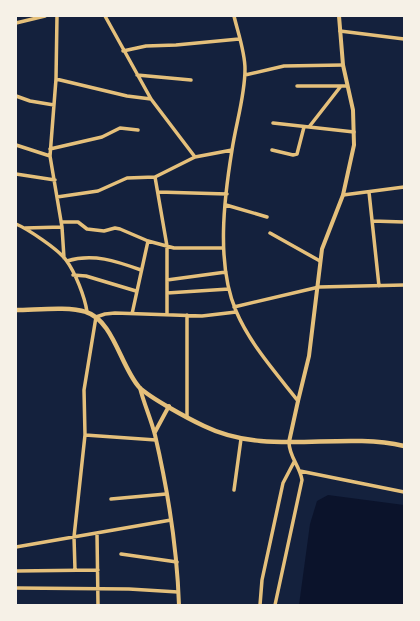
<svg xmlns="http://www.w3.org/2000/svg" width="420" height="621" font-family="Barlow,sans-serif">
  <style>
    .water { fill: #0b132b }
    .lines { fill: none; stroke-linecap: round; stroke-linejoin: round }
    .minor { stroke: #e5c07b; stroke-width: 3.5 }
    .tertiary { stroke: #e5c07b; stroke-width: 4 }
    .secondary { stroke: #e5c07b; stroke-width: 4.5 }
  </style>
  <rect width="100%" height="100%" fill="#14213d"/>
  <path class="water" d="M 328,495 L 404,505 L 404,605 L 299,605 L 310,524 L 317,501 Z"/>
  <g class="lines">
    <path class="minor" d="M 57,16 L 56,79 L 50,156 L 62,227 L 64,258
      M 105,16 L 151,99 L 195,157
      M 234,16 C 238,33 245,52 245,69 C 245,96 236,123 232,150 C 224,199 216,264 236,311 C 250,344 276,373 298,401
      M 16,23 L 45,16
      M 340,31 L 404,39
      M 123,51 L 146,46 L 176,45 L 239,39
      M 137,75 L 191,80
      M 245,75 L 284,66 L 343,65
      M 56,79 L 127,96 L 151,99
      M 297,86 L 347,86
      M 16,96 L 30,101 L 54,105
      M 273,123 L 354,132
      M 309,127 L 341,86
      M 16,145 L 50,156
      M 50,149 L 102,137 L 120,128 L 138,130
      M 272,150 L 293,155 L 297,154 L 304,127
      M 16,174 L 55,180
      M 155,177 L 167,246 L 167,315
      M 158,192 L 227,194
      M 369,192 L 379,286
      M 343,195 L 404,187
      M 57,197 L 98,191 L 127,178 L 155,177 L 195,157 L 232,150
      M 226,205 L 267,217
      M 372,221 L 404,222
      M 61,222 L 78,222 L 87,229 L 104,231 L 115,228 L 120,229 L 148,241 L 174,248 L 223,248
      M 16,224 C 28,229 59,250 66,260 C 75,272 85,297 87,312
      M 25,228 L 62,227
      M 270,233 L 320,261
      M 67,261 C 93,253 116,261 141,270
      M 73,275 L 86,276 L 136,291
      M 167,280 L 226,272
      M 167,293 L 229,289
      M 234,307 L 319,287 L 404,285
      M 132,314 L 148,241
      M 187,417 L 187,315
      M 85,435 L 156,440
      M 300,471 L 404,492
      M 234,490 L 241,439
      M 111,499 L 166,494
      M 97,533 L 98,605
      M 16,547 L 171,520
      M 121,554 L 177,562
      M 75,570 L 74,537 L 85,435 L 84,390 L 96,317 L 105,314 L 115,313 L 202,316 L 236,312
      M 16,571 L 98,570
      M 16,588 L 129,589 L 178,592
      M 260,605 L 262,580 L 283,483 L 294,462
      M 275,605 L 302,480 C 300,466 289,457 289,442"/>
    <path class="tertiary" d="M 140,388 C 144,404 151,419 155,435 C 168,491 177,547 179,605
      M 155,432 L 169,406
      M 289,442 L 298,401 L 309,356 L 322,249 L 343,195 L 354,145 L 353,110 L 343,65 L 339,16"/>
    <path class="secondary" d="M 16,310 C 35,310 69,306 86,312 C 113,320 121,367 139,387 C 150,398 189,419 204,426 C 267,457 338,431 404,446"/>
  </g>
  <rect width="420" height="621" fill="none" stroke="#f6f1e7" stroke-width="34"/>
</svg>
